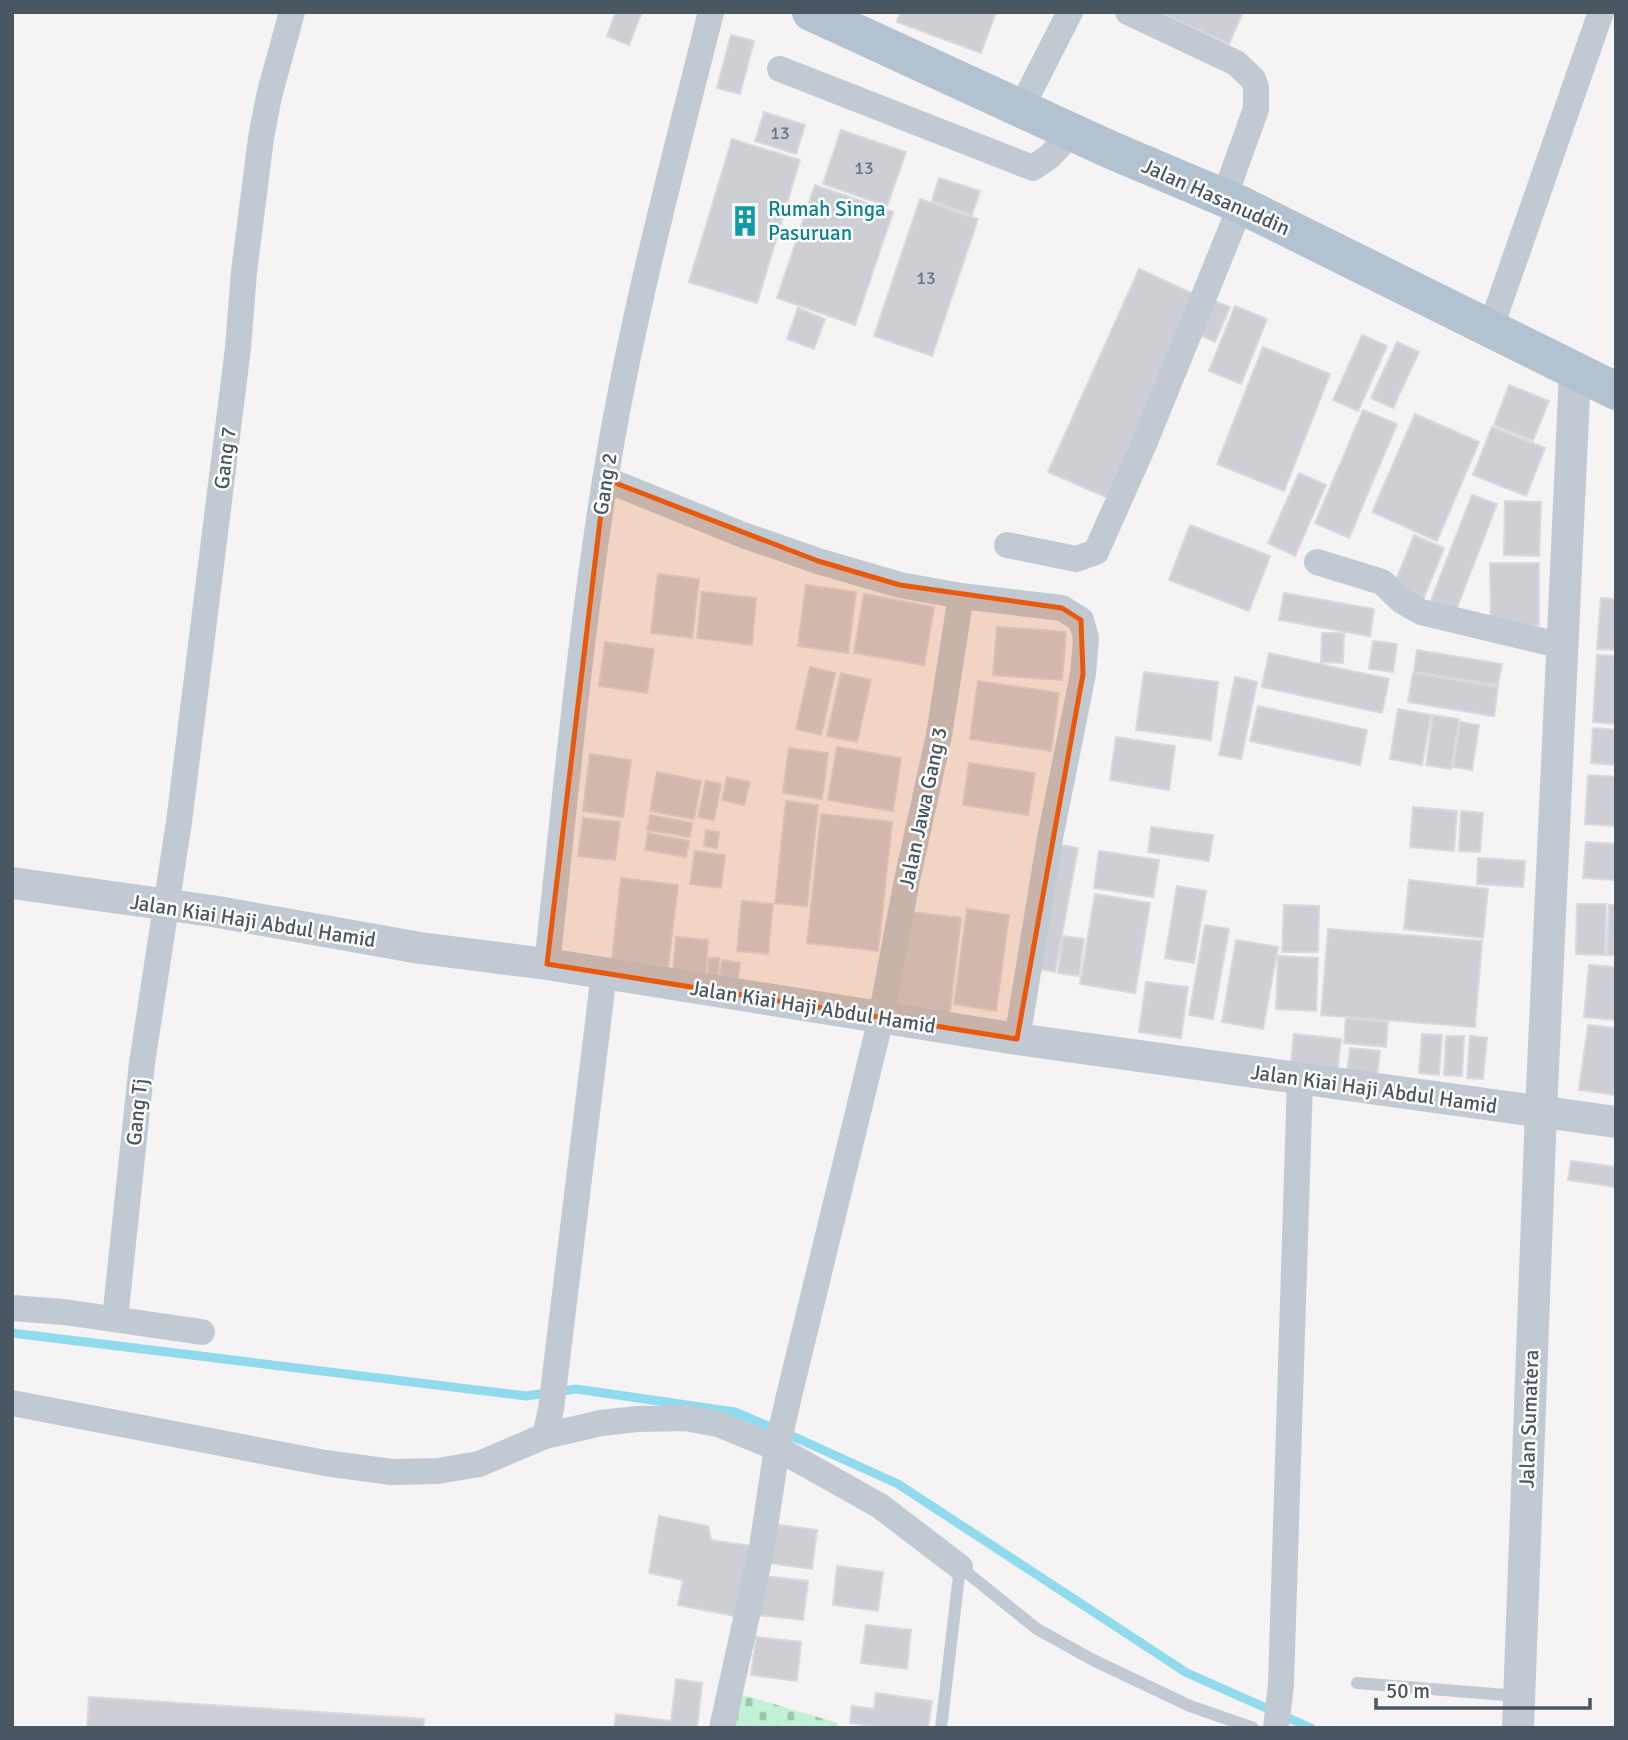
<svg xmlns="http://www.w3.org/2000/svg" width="1628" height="1740" font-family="Signika,sans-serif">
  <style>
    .cemetery { fill: url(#cemetery-stones) }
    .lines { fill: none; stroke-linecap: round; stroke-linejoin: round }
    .stream { stroke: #90daee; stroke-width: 9 }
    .building { fill: #cdcfd5; stroke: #d7d9de; stroke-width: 2 }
    .service { stroke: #c1cad2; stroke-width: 12 }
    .minor { stroke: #c1cad2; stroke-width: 26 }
    .tertiary { stroke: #c1cad2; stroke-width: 32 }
    .primary { stroke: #b3c2d1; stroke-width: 38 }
    .marked { fill: #e8590c; fill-opacity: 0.2; stroke: #e8590c; stroke-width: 5; stroke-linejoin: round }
    .labels { text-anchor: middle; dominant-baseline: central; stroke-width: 5; stroke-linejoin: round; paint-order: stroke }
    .number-label { font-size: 18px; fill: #6b747e }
    .street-label { font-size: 21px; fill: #4a5661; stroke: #fff }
    .culture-label { font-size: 21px; fill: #0d838f; stroke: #fff; text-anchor: start }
  </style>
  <defs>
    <pattern id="cemetery-stones" width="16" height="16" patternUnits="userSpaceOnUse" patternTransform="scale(1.75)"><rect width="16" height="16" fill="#c3f1d5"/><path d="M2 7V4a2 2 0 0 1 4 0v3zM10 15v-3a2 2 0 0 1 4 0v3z" fill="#a0c6b0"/></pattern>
  </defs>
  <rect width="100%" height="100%" fill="#f5f3f3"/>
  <path class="cemetery" d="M 730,1691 L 838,1723 L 837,1728 L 722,1728 Z"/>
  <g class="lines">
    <path class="stream" d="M 12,1333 L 526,1396 L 576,1389 L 735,1412 L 801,1440 L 898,1484 L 1187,1673 L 1311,1728"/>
  </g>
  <path class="building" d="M 616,12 L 642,12 L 629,45 L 607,36 Z
    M 900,12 L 996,12 L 981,53 L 897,22 Z
    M 1158,12 L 1243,12 L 1229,44 Z
    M 731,35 L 754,41 L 740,94 L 717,88 Z
    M 764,112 L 805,125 L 796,154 L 755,141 Z
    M 841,130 L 906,152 L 887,206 L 823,184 Z
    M 732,139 L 800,160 L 757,303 L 689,282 Z
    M 939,178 L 980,191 L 972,215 L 932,201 Z
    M 815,185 L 893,212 L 855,325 L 777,298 Z
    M 920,199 L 978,219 L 932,356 L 874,336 Z
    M 1139,269 L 1200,297 L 1110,499 L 1048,472 Z
    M 1209,299 L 1230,307 L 1215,342 L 1195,333 Z
    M 1235,306 L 1267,319 L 1241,384 L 1209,371 Z
    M 798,308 L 825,319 L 814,349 L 787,339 Z
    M 1362,335 L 1387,346 L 1358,411 L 1333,400 Z
    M 1397,342 L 1419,352 L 1393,408 L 1371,398 Z
    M 1263,347 L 1330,374 L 1284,491 L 1217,464 Z
    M 1509,385 L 1549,401 L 1533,441 L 1494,425 Z
    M 1363,410 L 1397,424 L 1349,538 L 1315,523 Z
    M 1415,414 L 1479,442 L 1437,541 L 1372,512 Z
    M 1492,427 L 1545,448 L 1526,496 L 1473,475 Z
    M 1299,473 L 1326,485 L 1295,556 L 1268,543 Z
    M 1472,495 L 1497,504 L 1453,618 L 1428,608 Z
    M 1505,501 L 1541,502 L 1539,556 L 1504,555 Z
    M 1190,525 L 1270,556 L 1249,611 L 1169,580 Z
    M 1414,535 L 1444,548 L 1423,600 L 1393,588 Z
    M 1490,563 L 1539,563 L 1539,625 L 1491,625 Z
    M 658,574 L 699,579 L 692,638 L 651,633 Z
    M 806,585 L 856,592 L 848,653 L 798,646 Z
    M 702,592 L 756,598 L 752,645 L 697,638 Z
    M 1284,593 L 1374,609 L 1370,636 L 1279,620 Z
    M 864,594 L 934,607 L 924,665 L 854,653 Z
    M 1601,598 L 1616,599 L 1616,650 L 1597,649 Z
    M 997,627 L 1066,632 L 1062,680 L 993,675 Z
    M 1322,633 L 1344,633 L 1343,663 L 1321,662 Z
    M 1373,641 L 1397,644 L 1393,672 L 1369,669 Z
    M 605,642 L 654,649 L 647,693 L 599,686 Z
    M 1417,650 L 1502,664 L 1498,685 L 1414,672 Z
    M 1269,653 L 1389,679 L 1382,713 L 1262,687 Z
    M 1597,655 L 1616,656 L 1616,724 L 1593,722 Z
    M 810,667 L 835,673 L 821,735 L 796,729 Z
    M 1144,672 L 1218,682 L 1211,740 L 1136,730 Z
    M 841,673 L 871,680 L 857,742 L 827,736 Z
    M 1413,673 L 1498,687 L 1494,716 L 1408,702 Z
    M 1235,677 L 1257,682 L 1241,759 L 1219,755 Z
    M 978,681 L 1059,693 L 1051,751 L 970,739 Z
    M 1258,706 L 1367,730 L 1360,765 L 1250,741 Z
    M 1398,709 L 1431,715 L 1422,765 L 1390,759 Z
    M 1433,715 L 1459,719 L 1451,769 L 1426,765 Z
    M 1460,722 L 1479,725 L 1472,770 L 1453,767 Z
    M 1593,728 L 1616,730 L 1616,765 L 1591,763 Z
    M 1116,737 L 1175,746 L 1169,790 L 1110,780 Z
    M 837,747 L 901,758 L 893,811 L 828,800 Z
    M 789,748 L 828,753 L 822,799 L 783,793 Z
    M 590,754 L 631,760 L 623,817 L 583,811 Z
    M 969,763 L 1035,773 L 1028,815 L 963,805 Z
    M 657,772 L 701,781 L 694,819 L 650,811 Z
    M 1588,775 L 1616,777 L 1616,826 L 1585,824 Z
    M 727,777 L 750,782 L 744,805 L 722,800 Z
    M 706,781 L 721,784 L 714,820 L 698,817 Z
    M 786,801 L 818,805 L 807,906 L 775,903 Z
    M 1413,807 L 1457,811 L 1454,851 L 1410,847 Z
    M 1461,811 L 1483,813 L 1480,852 L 1459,851 Z
    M 821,814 L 892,822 L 878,951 L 807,943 Z
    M 650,815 L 692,823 L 690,837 L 647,830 Z
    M 583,818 L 620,822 L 615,860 L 578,856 Z
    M 1151,827 L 1213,835 L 1209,861 L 1148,852 Z
    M 706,830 L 719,832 L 717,848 L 704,846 Z
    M 648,833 L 689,841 L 686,857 L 645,850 Z
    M 1586,842 L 1616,844 L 1616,880 L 1583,878 Z
    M 1057,844 L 1078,848 L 1055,972 L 1035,968 Z
    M 695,851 L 725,855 L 721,888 L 690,884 Z
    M 1099,851 L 1159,860 L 1153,897 L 1094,888 Z
    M 1478,858 L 1525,861 L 1523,887 L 1477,884 Z
    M 621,878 L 678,885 L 668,967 L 612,960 Z
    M 1409,880 L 1488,889 L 1483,938 L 1404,929 Z
    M 1177,886 L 1206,891 L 1194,963 L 1165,958 Z
    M 1095,894 L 1150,903 L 1135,993 L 1080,984 Z
    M 742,901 L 773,904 L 768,954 L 737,951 Z
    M 1577,904 L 1606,904 L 1605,955 L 1576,954 Z
    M 1284,905 L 1319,906 L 1318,952 L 1282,952 Z
    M 1609,905 L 1616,905 L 1616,955 L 1607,955 Z
    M 967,909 L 1009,915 L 996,1011 L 954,1004 Z
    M 901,911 L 961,918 L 949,1019 L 890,1012 Z
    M 1205,925 L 1229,929 L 1213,1019 L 1189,1015 Z
    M 1328,929 L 1482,941 L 1475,1027 L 1321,1015 Z
    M 1063,936 L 1084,939 L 1079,976 L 1058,973 Z
    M 676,937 L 708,940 L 705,984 L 672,982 Z
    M 1236,940 L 1278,947 L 1263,1029 L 1222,1022 Z
    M 1278,956 L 1318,958 L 1316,1011 L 1276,1009 Z
    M 709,958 L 719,958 L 718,985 L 707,984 Z
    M 722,960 L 740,963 L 737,989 L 719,987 Z
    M 1589,965 L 1616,967 L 1616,1020 L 1584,1017 Z
    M 1146,982 L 1188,987 L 1181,1038 L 1139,1032 Z
    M 1346,1018 L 1388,1022 L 1386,1047 L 1344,1043 Z
    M 1588,1025 L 1616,1028 L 1616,1095 L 1579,1090 Z
    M 1294,1034 L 1341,1039 L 1337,1075 L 1290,1070 Z
    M 1422,1034 L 1442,1035 L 1439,1075 L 1419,1073 Z
    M 1446,1036 L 1464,1036 L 1462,1076 L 1444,1075 Z
    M 1470,1036 L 1487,1038 L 1483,1079 L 1467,1078 Z
    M 1350,1048 L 1380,1051 L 1376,1084 L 1346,1080 Z
    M 1571,1161 L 1616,1167 L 1616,1187 L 1568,1180 Z
    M 659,1516 L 708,1526 L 711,1540 L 759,1547 L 745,1618 L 678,1605 L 683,1580 L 649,1573 Z
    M 772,1524 L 817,1530 L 812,1569 L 767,1563 Z
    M 837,1566 L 883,1572 L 878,1611 L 833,1605 Z
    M 763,1576 L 808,1581 L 803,1620 L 758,1615 Z
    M 866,1625 L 911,1630 L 907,1669 L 861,1663 Z
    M 756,1637 L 801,1642 L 797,1681 L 751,1675 Z
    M 676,1679 L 702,1683 L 697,1728 L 614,1728 L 616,1714 L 671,1721 Z
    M 876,1693 L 932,1701 L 928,1728 L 882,1728 L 850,1723 L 852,1706 L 874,1709 Z
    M 89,1697 L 424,1719 L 423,1728 L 87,1728 Z"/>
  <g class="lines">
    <path class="service" d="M 1357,1683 L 1518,1696
      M 941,1728 L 960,1567 L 1037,1629 L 1093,1660 L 1190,1706 L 1253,1728"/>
    <path class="minor" d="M 1128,12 L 1236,63 L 1253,79 L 1256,87 L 1256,109 L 1224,198
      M 780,69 L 1033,168 L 1050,156 L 1072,132
      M 1021,108 L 1070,12
      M 1490,330 L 1601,12
      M 605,479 L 743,535 L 818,561 L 900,585 L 961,596 L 1062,608 L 1081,620 L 1086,638 L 1083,674 L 1050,838 L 1017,1039
      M 1007,545 L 1076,559 L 1096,552 L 1144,444 L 1241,205
      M 1317,562 L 1382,582 L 1402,601 L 1421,612 L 1563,646
      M 547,964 C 565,803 579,641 605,481 C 630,323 672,168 711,12
      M 12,1308 L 64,1312 L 202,1332
      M 115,1319 L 142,1063 L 179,822 L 238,348 L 244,272 L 261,138 L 269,96 L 292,12
      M 12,1403 L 325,1463 L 392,1472 L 438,1471 L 479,1464 L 545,1436 L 601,1423 L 637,1419 L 685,1418 L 718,1424 L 777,1448 L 880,1506 L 960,1567
      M 545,1436 L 551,1409 L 604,973
      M 722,1728 L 762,1547 L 777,1448 L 788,1400 L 881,1018 L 907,880 L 939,735 L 961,596
      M 1276,1728 L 1281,1684 L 1300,1079"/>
    <path class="tertiary" d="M 12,883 L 212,911 L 420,948 L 547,964 L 1017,1039 L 1616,1122
      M 1518,1728 L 1541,1111 L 1575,373"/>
    <path class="primary" d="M 811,12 L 1111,150 L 1241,205 L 1616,391"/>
  </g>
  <path class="marked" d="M 605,479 L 818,561 L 900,585 L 1062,608 L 1081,620 L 1083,674 L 1017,1039 L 547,964 Z"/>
  <defs>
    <symbol id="building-bare" viewBox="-9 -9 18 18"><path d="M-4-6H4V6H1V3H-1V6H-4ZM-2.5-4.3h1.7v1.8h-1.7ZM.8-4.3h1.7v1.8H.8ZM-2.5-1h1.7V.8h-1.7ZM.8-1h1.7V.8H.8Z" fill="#0f9aa8" stroke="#fff" stroke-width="2.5" paint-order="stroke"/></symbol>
  </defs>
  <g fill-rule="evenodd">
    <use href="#building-bare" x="723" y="199" width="44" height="44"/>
  </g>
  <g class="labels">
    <g class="number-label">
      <text x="780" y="133">13</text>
      <text x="864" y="168">13</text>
      <text x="926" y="278">13</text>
    </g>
    <g class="street-label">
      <text transform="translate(1216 197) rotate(24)">Jalan Hasanuddin</text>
      <text transform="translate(225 458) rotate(-83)">Gang 7</text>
      <text transform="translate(605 484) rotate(-81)">Gang 2</text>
      <text transform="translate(923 808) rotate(-78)">Jalan Jawa Gang 3</text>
      <text transform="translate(253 921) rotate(9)">Jalan Kiai Haji Abdul Hamid</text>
      <text transform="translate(813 1007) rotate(9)">Jalan Kiai Haji Abdul Hamid</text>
      <text transform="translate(1374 1089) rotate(8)">Jalan Kiai Haji Abdul Hamid</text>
      <text transform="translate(137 1112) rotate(-84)">Gang Tj</text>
      <text transform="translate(1529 1419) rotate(-88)">Jalan Sumatera</text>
    </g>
    <g class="culture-label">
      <text x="768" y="209">Rumah Singa<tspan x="768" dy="24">Pasuruan</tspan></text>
    </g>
  </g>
  <rect width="1628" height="1740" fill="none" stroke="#4a5661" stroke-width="28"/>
  <path d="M1376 1698v10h214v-10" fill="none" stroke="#4a5661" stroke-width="3.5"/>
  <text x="1386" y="1698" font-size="21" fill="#4a5661" stroke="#ffffff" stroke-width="5" paint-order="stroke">50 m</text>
</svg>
